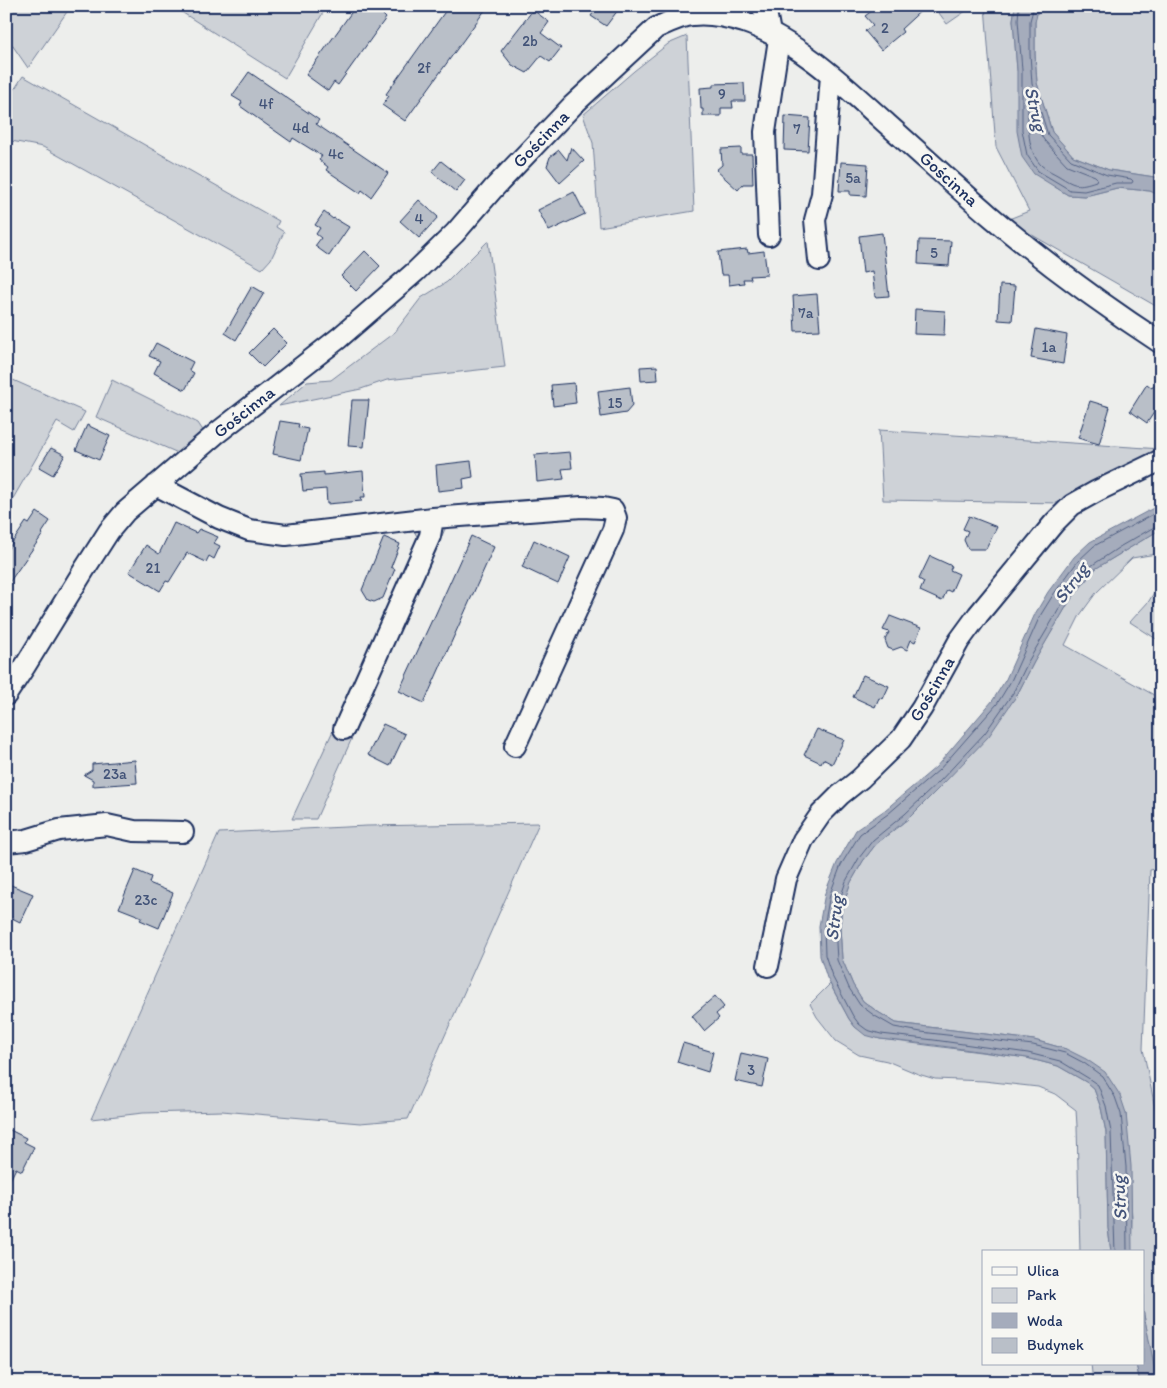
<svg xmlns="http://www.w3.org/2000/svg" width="1167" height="1388" font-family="Itim,sans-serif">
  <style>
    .green { fill: #ced2d7; stroke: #74809a }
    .water { fill: #a5acbc; stroke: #6e7a96 }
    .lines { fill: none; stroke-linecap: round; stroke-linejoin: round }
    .shore { stroke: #526184; stroke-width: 1 }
    .building { fill: #b9bfc8; stroke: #1b2f5e }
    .minor-casing { stroke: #1b2f5e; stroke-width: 24 }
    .minor { stroke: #f6f6f2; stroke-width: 20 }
    .labels { text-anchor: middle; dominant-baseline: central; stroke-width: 5; stroke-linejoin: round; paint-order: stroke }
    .number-label { font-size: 15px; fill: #425378 }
    .street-label { font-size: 18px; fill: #1b2f5e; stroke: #f6f6f2 }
    .water-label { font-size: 19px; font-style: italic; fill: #44547a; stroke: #f6f6f2 }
  </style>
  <rect width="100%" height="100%" fill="#edeeec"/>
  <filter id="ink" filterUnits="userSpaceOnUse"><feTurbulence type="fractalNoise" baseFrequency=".02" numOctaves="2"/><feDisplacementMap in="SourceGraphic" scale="10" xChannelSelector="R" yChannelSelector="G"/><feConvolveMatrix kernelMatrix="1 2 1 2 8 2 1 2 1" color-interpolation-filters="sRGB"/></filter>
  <g filter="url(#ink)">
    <path class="green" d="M 6,6 L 71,6 L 28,68 L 6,36 Z
      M 172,6 L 317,6 L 324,11 L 285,78 Z
      M 934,6 L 973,6 L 947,24 Z
      M 985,6 L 1015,6 L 1013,20 L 1017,70 L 1055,187 L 1068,195 L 1085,196 L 1117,188 L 1150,191 L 1161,196 L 1161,309 L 1027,232 L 1009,219 L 1029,211 L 996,147 Z
      M 1039,6 L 1161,6 L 1161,178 L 1109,170 L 1073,156 L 1052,132 L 1037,83 L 1035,54 L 1035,21 Z
      M 687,36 L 694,211 L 599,227 L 593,143 L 583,115 L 634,71 L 668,44 Z
      M 23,76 L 279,221 L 276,227 L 284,232 L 271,259 L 262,269 L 43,147 L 6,140 L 6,97 L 16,87 Z
      M 488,241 L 505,367 L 387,380 L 361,389 L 279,406 L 307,382 L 331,380 L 395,332 L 421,298 L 447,282 Z
      M 13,380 L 85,412 L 74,432 L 57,422 L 7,509 L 6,393 Z
      M 112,380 L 198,423 L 204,432 L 178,453 L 96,417 Z
      M 879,430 L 1161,449 L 1161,452 L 1061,503 L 883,500 Z
      M 449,520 L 316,819 L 292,819 L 420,543 L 411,524 Z
      M 1161,529 L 1161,551 L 1156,554 L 1132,558 L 1096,593 L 1080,615 L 1065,645 L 1161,699 L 1161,868 L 1150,870 L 1143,1049 L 1159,1127 L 1161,1127 L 1161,1382 L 1157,1382 L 1143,1310 L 1143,1252 L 1132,1252 L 1131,1248 L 1132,1219 L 1126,1113 L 1066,1049 L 1034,1040 L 896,1023 L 878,1012 L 863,1001 L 853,985 L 842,959 L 840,927 L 842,907 L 851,882 L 863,861 L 876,844 L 909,818 L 1017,695 L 1034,662 L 1069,602 L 1095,569 Z
      M 1161,583 L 1161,642 L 1130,622 L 1149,601 L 1159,584 Z
      M 539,823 L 408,1119 L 360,1123 L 222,1111 L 143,1113 L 91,1119 L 219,833 L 367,826 Z
      M 830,984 L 849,1019 L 855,1027 L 880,1039 L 1027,1058 L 1058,1066 L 1086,1082 L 1094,1089 L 1101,1108 L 1106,1132 L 1108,1228 L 1111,1252 L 1080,1252 L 1077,1126 L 1076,1110 L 1055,1094 L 1038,1087 L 984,1081 L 935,1079 L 918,1074 L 887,1061 L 859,1055 L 836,1041 L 817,1017 L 810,1004 Z
      M 1091,1364 L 1136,1364 L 1140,1382 L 1093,1382 Z"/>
    <path class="water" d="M 1015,6 L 1039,6 L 1035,22 L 1035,54 L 1037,83 L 1052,132 L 1073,156 L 1109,170 L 1161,178 L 1161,196 L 1150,191 L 1117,188 L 1085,196 L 1068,195 L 1034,174 L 1022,157 L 1017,131 L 1017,70 L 1013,20 Z
      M 1161,504 L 1161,529 L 1095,569 L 1069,602 L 1034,662 L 1017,695 L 989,736 L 943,784 L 909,818 L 876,844 L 863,861 L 851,882 L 842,907 L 840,927 L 842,959 L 853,985 L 863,1001 L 878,1012 L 896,1023 L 1034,1040 L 1066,1049 L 1086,1059 L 1105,1072 L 1120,1095 L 1126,1113 L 1131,1166 L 1132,1252 L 1111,1252 L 1108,1228 L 1106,1132 L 1101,1108 L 1094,1089 L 1086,1082 L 1058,1066 L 1027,1058 L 934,1045 L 880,1039 L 865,1035 L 855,1027 L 849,1019 L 827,978 L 820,956 L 819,926 L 825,893 L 837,863 L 856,830 L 885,810 L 936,767 L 993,700 L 1006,679 L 1035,614 L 1048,592 L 1074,557 L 1090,542 Z
      M 1143,1310 L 1156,1375 L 1157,1382 L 1140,1382 L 1136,1364 L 1143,1364 Z"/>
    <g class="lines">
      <path class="shore" d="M 1019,6 L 1018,20 L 1022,70 L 1022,130 L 1027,155 L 1038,171 L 1070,190 L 1084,191 L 1116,183 L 1132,183 L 1133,181 L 1131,179 L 1107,175 L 1071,160 L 1048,135 L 1032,84 L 1030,54 L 1030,21 L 1034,6
        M 1030,104 L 1033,105 L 1041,135 L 1044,140 L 1067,165 L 1095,176 L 1097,178 L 1096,181 C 1078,187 1075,186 1059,176 C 1054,173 1047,170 1042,166 C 1027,152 1028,125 1028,106 Z
        M 1115,1252 L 1111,1132 L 1106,1106 L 1098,1085 L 1088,1078 L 1060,1061 L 1028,1053 L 934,1040 L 881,1034 L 867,1030 L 859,1024 L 853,1016 L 832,976 L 825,955 L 824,927 L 830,894 L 841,865 L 860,834 L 888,814 L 939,770 L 997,704 L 1011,681 L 1040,616 L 1053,595 L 1078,561 L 1094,546 L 1161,510
        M 1127,1252 L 1126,1167 L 1121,1114 L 1115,1097 L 1102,1076 L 1084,1063 L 1065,1053 L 1033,1045 L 921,1032 L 894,1027 L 875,1016 L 860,1005 L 849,988 L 837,960 L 835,926 L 838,905 L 846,881 L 859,858 L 873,840 L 905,814 L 940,781 L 985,733 L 1013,693 L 1029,660 L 1065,599 L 1091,566 L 1121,546 L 1156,526 L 1161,525"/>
    </g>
    <path class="building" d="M 356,6 L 390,6 L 383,15 L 386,18 L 378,29 L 338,85 L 334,82 L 328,91 L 306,75 Z
      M 449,6 L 488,6 L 405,121 L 382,105 L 389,96 L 386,94 Z
      M 598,6 L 621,6 L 606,26 L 591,16 Z
      M 878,6 L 926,6 L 901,29 L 903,32 L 881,50 L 865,31 L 873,25 L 865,16 Z
      M 533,10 L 549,22 L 541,33 L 561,48 L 550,62 L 541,56 L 527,73 L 512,65 L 501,51 Z
      M 249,72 L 319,120 L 316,124 L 388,173 L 371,197 L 362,190 L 360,193 L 326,170 L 328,167 L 319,160 L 322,156 L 293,138 L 291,142 L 240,106 L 242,102 L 232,96 Z
      M 744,83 L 745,101 L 732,101 L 733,108 L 721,108 L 721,116 L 703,116 L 703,109 L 701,109 L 700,88 L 713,87 L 713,84 Z
      M 785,116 L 810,118 L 808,151 L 784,150 Z
      M 571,147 L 584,161 L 560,183 L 547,166 L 550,157 L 559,150 L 567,160 Z
      M 741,148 L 741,154 L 752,154 L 753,184 L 743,184 L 738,190 L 716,170 L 722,165 L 721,149 Z
      M 441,161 L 465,180 L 456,192 L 432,172 Z
      M 841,162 L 868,164 L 866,196 L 850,195 L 850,191 L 839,191 Z
      M 574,192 L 585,214 L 549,231 L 538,210 Z
      M 419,200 L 438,217 L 419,238 L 400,221 Z
      M 324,212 L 333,219 L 334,218 L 349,227 L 329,256 L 315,246 L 321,238 L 316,234 L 320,228 L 315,225 Z
      M 882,233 L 889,296 L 875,297 L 872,271 L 863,273 L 859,236 Z
      M 919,240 L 951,241 L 949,266 L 918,264 Z
      M 747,249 L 748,253 L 764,251 L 767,275 L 750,276 L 751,279 L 743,279 L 744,283 L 729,285 L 728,275 L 721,275 L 718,252 Z
      M 365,251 L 380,266 L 356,291 L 341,276 Z
      M 1000,285 L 1015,286 L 1012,321 L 998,320 Z
      M 252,286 L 264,293 L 236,340 L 225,333 Z
      M 817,294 L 820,330 L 795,331 L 793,296 Z
      M 915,309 L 945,311 L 944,335 L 914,334 Z
      M 273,329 L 287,343 L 263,367 L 249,353 Z
      M 1036,329 L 1067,335 L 1063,364 L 1031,358 Z
      M 156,343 L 193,362 L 189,370 L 194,373 L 185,390 L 154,373 L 160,361 L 149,356 Z
      M 657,366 L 658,380 L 641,381 L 640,367 Z
      M 1161,376 L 1161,402 L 1147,423 L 1130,411 L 1147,384 L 1152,388 Z
      M 574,383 L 576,403 L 553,406 L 551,385 Z
      M 630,387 L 632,406 L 626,413 L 601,417 L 598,391 Z
      M 352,400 L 369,400 L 364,447 L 348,446 Z
      M 1090,401 L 1110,407 L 1099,444 L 1078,438 Z
      M 280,421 L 299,424 L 298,427 L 308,429 L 301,460 L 273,454 Z
      M 87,425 L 110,436 L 99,460 L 76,450 Z
      M 51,448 L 65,455 L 53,475 L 39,467 Z
      M 570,452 L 572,468 L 562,469 L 564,479 L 537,482 L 535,455 Z
      M 471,461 L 473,477 L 463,479 L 464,488 L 438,491 L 436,465 Z
      M 363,471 L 365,497 L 361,497 L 362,501 L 327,504 L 326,489 L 303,491 L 301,474 L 324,472 L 324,475 Z
      M 37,512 L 50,521 L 42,533 L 43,534 L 6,587 L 6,552 L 26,522 L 29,524 Z
      M 969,516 L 997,527 L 986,549 L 968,549 L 964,540 L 968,531 L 963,529 Z
      M 174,523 L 196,533 L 199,529 L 218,537 L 214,543 L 220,546 L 214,559 L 209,556 L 206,562 L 187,553 L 169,582 L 166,581 L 160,591 L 129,572 L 146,545 L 159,554 Z
      M 471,536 L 494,547 L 424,703 L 399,691 L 432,620 L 433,620 Z
      M 384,537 L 400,544 L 391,567 L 395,569 L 383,598 L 374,602 L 368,600 L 362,590 Z
      M 534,540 L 570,557 L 558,584 L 522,567 Z
      M 930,556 L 952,566 L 950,570 L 959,574 L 951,592 L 947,590 L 942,601 L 920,591 L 924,582 L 919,579 Z
      M 890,616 L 921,628 L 915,642 L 911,640 L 907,650 L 901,647 L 893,650 L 888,648 L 885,640 L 889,632 L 883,630 Z
      M 863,675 L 889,686 L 883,699 L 879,698 L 875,707 L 853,697 Z
      M 383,724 L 405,734 L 390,766 L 368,755 Z
      M 817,729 L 844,740 L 832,764 L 823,759 L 821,763 L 804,755 Z
      M 135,760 L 137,783 L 93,786 L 93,780 L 84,775 L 92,770 L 92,764 Z
      M 135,870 L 151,877 L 149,883 L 173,893 L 159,928 L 140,920 L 142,917 L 119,908 Z
      M 6,883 L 33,894 L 20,922 L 6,915 Z
      M 715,996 L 724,1007 L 716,1014 L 719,1018 L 704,1031 L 692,1016 Z
      M 683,1043 L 713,1052 L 708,1072 L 677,1062 Z
      M 741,1053 L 768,1059 L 762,1087 L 735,1081 Z
      M 6,1128 L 26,1138 L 24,1142 L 34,1147 L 22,1171 L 16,1168 L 6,1188 Z"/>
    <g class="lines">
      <defs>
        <path id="minor" d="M 762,6 L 767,17 L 770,33
          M 769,235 L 765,132 L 779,39
          M 819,260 L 815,220 L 822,194 L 831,75
          M 156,485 L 219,518 L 249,530 L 286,535 L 433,518 L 582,507 L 603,508 L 613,510 L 616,518 L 613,530 L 515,746
          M 6,695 L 25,666 L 84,570 L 109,531 L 125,512 L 217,433 L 339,338 L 415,272 L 455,233 L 493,189 L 573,105 L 656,28 C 667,23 680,16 692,15 C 708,13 728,17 744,22 C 797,40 846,87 887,124 C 921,154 954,185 989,215 C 1043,261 1101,304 1161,343
          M 344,729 L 430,536 L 433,518
          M 6,842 L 26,840 L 59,830 L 107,825 L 134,831 L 183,832
          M 768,966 L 786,879 L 803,840 L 821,814 L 840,795 L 860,779 L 901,739 L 922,708 L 959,641 L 978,615 L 1054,523 L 1072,505 L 1097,491 L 1161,460"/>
      </defs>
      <use href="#minor" class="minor-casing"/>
      <use href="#minor" class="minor"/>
    </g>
  </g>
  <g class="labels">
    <g class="number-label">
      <text x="885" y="28">2</text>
      <text x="530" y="41">2b</text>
      <text x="424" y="68">2f</text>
      <text x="722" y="94">9</text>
      <text x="266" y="104">4f</text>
      <text x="301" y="128">4d</text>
      <text x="797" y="129">7</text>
      <text x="336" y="154">4c</text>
      <text x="853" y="178">5a</text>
      <text x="419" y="219">4</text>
      <text x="934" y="253">5</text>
      <text x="806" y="313">7a</text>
      <text x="1049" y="347">1a</text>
      <text x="615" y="403">15</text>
      <text x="153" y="568">21</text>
      <text x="115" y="774">23a</text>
      <text x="146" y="900">23c</text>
      <text x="751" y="1070">3</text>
    </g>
    <g class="street-label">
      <text transform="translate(541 139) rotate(-46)">Gościnna</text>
      <text transform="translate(949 179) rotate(42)">Gościnna</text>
      <text transform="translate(244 412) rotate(-38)">Gościnna</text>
      <text transform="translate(932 689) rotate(-60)">Gościnna</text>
    </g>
    <g class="water-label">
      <text transform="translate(1036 109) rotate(77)">Strug</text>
      <text transform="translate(1071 583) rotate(-54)">Strug</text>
      <text transform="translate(834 918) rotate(-83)">Strug</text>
      <text transform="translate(1119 1198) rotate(-93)">Strug</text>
    </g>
  </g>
  <rect width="1167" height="1388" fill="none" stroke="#f6f6f2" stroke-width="25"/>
  <rect x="12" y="12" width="1142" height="1363" fill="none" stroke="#1b2f5e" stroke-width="2" filter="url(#ink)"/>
  <rect x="982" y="1250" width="162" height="115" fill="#f6f6f2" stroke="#9ea6b7"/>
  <rect x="992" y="1267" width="25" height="8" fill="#f6f6f2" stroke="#9ea6b7"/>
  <text x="1027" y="1276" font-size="15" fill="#1b2f5e">Ulica</text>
  <rect x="992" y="1288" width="25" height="15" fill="#ced2d7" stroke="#9ea6b7"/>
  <text x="1027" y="1300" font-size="15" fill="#1b2f5e">Park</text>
  <rect x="992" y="1313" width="25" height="15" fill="#a5acbc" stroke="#9ea6b7"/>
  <text x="1027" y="1326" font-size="15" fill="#1b2f5e">Woda</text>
  <rect x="992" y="1338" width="25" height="15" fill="#b9bfc8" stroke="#9ea6b7"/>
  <text x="1027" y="1350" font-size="15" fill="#1b2f5e">Budynek</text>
</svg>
